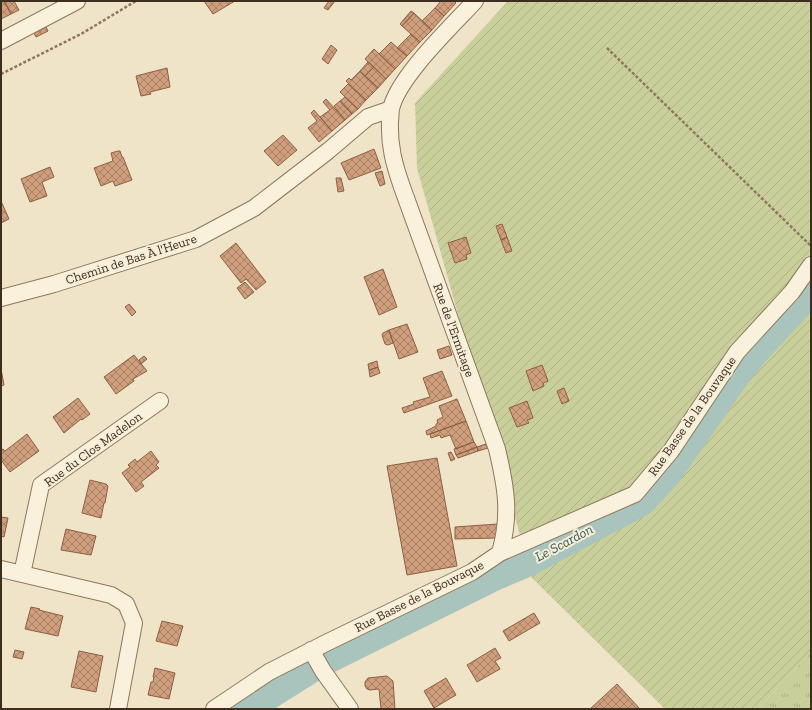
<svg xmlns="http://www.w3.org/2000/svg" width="812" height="710" font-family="'Zilla Slab',serif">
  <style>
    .grass { fill: url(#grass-tufts) }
    .garden { fill: url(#garden-furrows) }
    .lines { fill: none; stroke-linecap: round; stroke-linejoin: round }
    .river { stroke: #a9c4bc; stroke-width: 29 }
    .building { fill: url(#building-cross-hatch); stroke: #8d5f41 }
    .minor-casing { stroke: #8d765c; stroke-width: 18 }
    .path { stroke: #8d765c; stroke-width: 2.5; stroke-dasharray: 3 2; stroke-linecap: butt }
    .minor { stroke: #faf1dc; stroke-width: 16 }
    .labels { text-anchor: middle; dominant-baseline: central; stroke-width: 4; stroke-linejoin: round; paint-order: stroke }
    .street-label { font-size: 13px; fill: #3d2e20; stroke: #f7eed8 }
    .water-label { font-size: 14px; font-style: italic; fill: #2f5d5a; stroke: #f7eed8 }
  </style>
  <defs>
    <pattern id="grass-tufts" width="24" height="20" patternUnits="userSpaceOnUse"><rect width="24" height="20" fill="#c9cf9b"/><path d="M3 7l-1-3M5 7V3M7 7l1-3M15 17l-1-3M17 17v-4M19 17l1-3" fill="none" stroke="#aeb285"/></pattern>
    <pattern id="garden-furrows" width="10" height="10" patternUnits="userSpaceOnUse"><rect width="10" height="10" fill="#c9cf9b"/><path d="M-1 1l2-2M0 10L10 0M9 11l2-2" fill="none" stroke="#aeb285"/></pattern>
    <pattern id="building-cross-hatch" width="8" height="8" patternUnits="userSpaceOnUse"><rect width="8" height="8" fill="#cf9f7d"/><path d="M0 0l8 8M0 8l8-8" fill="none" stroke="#a98266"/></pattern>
  </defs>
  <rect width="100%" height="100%" fill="#f0e4c8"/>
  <path class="grass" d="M 811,652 L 811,709 L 758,709 Z"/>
  <path class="garden" d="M 508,1 L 811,1 L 811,652 L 758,709 L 665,709 L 532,578 L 417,168 L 415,103 Z"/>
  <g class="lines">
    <path class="river" d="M 247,709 L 320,663 L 495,576 L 526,563 L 641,502 L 667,474 L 736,375 L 755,351 L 811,291"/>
  </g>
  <path class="building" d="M 1,1 L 4,1 L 11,14 L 1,19 Z
    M 14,1 L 19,10 L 11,14 L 5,2 Z
    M 204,1 L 235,1 L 213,14 Z
    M 329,1 L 335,1 L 328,10 L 324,8 Z
    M 441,1 L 454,1 L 456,3 L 444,16 L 435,8 Z
    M 435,8 L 444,16 L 432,30 L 422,21 Z
    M 411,11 L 414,13 L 402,26 L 400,24 Z
    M 414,13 L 432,30 L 420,42 L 402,26 Z
    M 44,23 L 48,31 L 36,37 L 32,29 Z
    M 411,34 L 420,42 L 407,56 L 397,48 Z
    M 391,42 L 407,56 L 395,69 L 379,54 Z
    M 331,45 L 337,50 L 328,64 L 322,59 Z
    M 374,49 L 395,69 L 386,79 L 365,59 Z
    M 368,62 L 374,67 L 365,76 L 360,71 Z
    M 374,67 L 386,79 L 378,88 L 365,76 Z
    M 167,68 L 170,87 L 150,92 L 151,94 L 141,96 L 136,76 Z
    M 360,71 L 378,88 L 366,100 L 346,81 L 349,78 L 351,80 Z
    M 348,84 L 366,100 L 358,109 L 340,92 Z
    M 345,97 L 358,109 L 352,114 L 340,101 Z
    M 326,99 L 345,120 L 332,131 L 320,117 L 330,110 L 323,102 Z
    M 340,101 L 352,114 L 345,120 L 334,106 Z
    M 314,110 L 332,131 L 319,142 L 308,128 L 317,121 L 311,113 Z
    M 283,135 L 297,150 L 278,166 L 264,151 Z
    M 374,149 L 381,168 L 349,180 L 341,163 Z
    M 118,151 L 120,151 L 122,157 L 123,157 L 132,180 L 115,186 L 113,181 L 101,186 L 94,168 L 113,161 L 111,153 Z
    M 50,167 L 54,177 L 42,182 L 47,196 L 30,202 L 21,179 Z
    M 382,171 L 385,184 L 380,186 L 375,173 Z
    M 336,178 L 341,178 L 344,191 L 338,192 Z
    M 1,201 L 9,219 L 1,223 Z
    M 502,224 L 507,237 L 501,240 L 496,226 Z
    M 466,237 L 471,253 L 466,255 L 467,259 L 455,263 L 448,243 Z
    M 507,237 L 512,251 L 506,253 L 501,240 Z
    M 236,243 L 266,282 L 256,290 L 246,279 L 241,283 L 220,256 Z
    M 383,269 L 397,307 L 379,315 L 364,277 Z
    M 245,282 L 254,292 L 245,299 L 237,288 Z
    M 129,304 L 136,312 L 132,316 L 125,307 Z
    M 407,324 L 418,352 L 399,359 L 389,330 Z
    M 389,330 L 393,343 L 388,345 L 385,344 L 382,335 L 383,333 Z
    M 449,346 L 452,355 L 440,359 L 437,350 Z
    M 134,355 L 147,371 L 133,379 L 134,381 L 116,394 L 104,377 Z
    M 144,356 L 147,359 L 141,364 L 139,360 Z
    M 377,361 L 378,367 L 369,370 L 368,364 Z
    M 542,365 L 548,381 L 543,383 L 544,386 L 533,391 L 526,371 Z
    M 378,367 L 380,373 L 370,377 L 369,370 Z
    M 1,369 L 4,385 L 1,386 Z
    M 442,371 L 452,396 L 404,413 L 402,408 L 414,404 L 413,402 L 430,397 L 423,378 Z
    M 564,388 L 569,401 L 562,404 L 557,391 Z
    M 78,398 L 90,414 L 82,420 L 81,419 L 64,433 L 53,417 Z
    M 457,399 L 466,421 L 427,435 L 426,431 L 436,426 L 436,424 L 438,423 L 437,420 L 443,417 L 439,406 Z
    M 527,401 L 533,418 L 527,420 L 529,423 L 517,427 L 509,408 Z
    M 466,421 L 474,442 L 456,449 L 450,435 L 441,438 L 440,435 L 431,438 L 430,434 Z
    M 27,434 L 39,451 L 10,472 L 1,460 L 1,450 L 3,449 L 5,451 Z
    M 474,442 L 477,447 L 456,455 L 454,449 Z
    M 486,444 L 488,448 L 478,451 L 477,447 Z
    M 477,447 L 478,451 L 458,458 L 456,455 Z
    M 151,451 L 159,462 L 156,465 L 159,468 L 141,482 L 144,486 L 136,492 L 122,473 L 130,467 L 128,465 L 135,459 L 137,462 Z
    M 451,452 L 455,459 L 451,461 L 448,453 Z
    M 437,458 L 457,566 L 407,575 L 387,466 Z
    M 90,480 L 106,484 L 108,486 L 105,503 L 104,503 L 101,518 L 82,513 Z
    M 1,517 L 8,518 L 4,537 L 1,536 Z
    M 498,524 L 496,538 L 455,539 L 455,527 Z
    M 66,529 L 96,536 L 91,555 L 61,550 Z
    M 31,607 L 40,609 L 39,610 L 63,616 L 58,636 L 25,629 Z
    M 534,613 L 540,623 L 509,641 L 503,631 Z
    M 162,621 L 183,626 L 177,646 L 156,641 Z
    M 495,648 L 501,658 L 495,661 L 500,669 L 477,682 L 467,665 Z
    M 15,650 L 24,652 L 22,659 L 13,657 Z
    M 79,651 L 103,656 L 96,692 L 71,687 Z
    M 155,668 L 175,673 L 169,699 L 148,695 L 151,682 L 153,682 L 154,677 L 153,677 Z
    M 387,676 L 393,681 L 395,709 L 381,709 L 379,689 L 370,690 L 367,689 L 365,686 L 365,682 L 368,678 Z
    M 446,678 L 456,695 L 434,708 L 424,691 Z
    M 617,684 L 640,709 L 590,709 Z"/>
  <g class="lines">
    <defs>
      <path id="minor" d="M 475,1 C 452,26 398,77 391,109 C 390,113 391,117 390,121 C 389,146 394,164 402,187 L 497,449 C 506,487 511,514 500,553
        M 1,41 L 77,1
        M 1,298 L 54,284 L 196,239 L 254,208 L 328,151 L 368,117 L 391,109
        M 1,569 L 111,595 L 126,604 L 134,623 L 118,709
        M 22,574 L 41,485 L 160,401
        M 311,650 L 323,671 L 350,709
        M 214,709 L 269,672 L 326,643 L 472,572 L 500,553 L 635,494 L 671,451 L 737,352 L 792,292 L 811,265"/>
    </defs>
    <use href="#minor" class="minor-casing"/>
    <path class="path" d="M 607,48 L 811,246
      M 1,74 L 81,34 L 136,1"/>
    <use href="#minor" class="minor"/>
  </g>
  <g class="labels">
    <g class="street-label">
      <text transform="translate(131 259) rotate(-18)">Chemin de Bas À l'Heure</text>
      <text transform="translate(454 330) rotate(70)">Rue de l'Ermitage</text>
      <text transform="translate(692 416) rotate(-55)">Rue Basse de la Bouvaque</text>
      <text transform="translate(93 449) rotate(-36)">Rue du Clos Madelon</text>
      <text transform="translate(419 596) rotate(-27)">Rue Basse de la Bouvaque</text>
    </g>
    <g class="water-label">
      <text transform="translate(564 543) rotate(-28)">Le Scardon</text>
    </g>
  </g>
  <rect width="812" height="710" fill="none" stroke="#3d2e20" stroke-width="4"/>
</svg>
